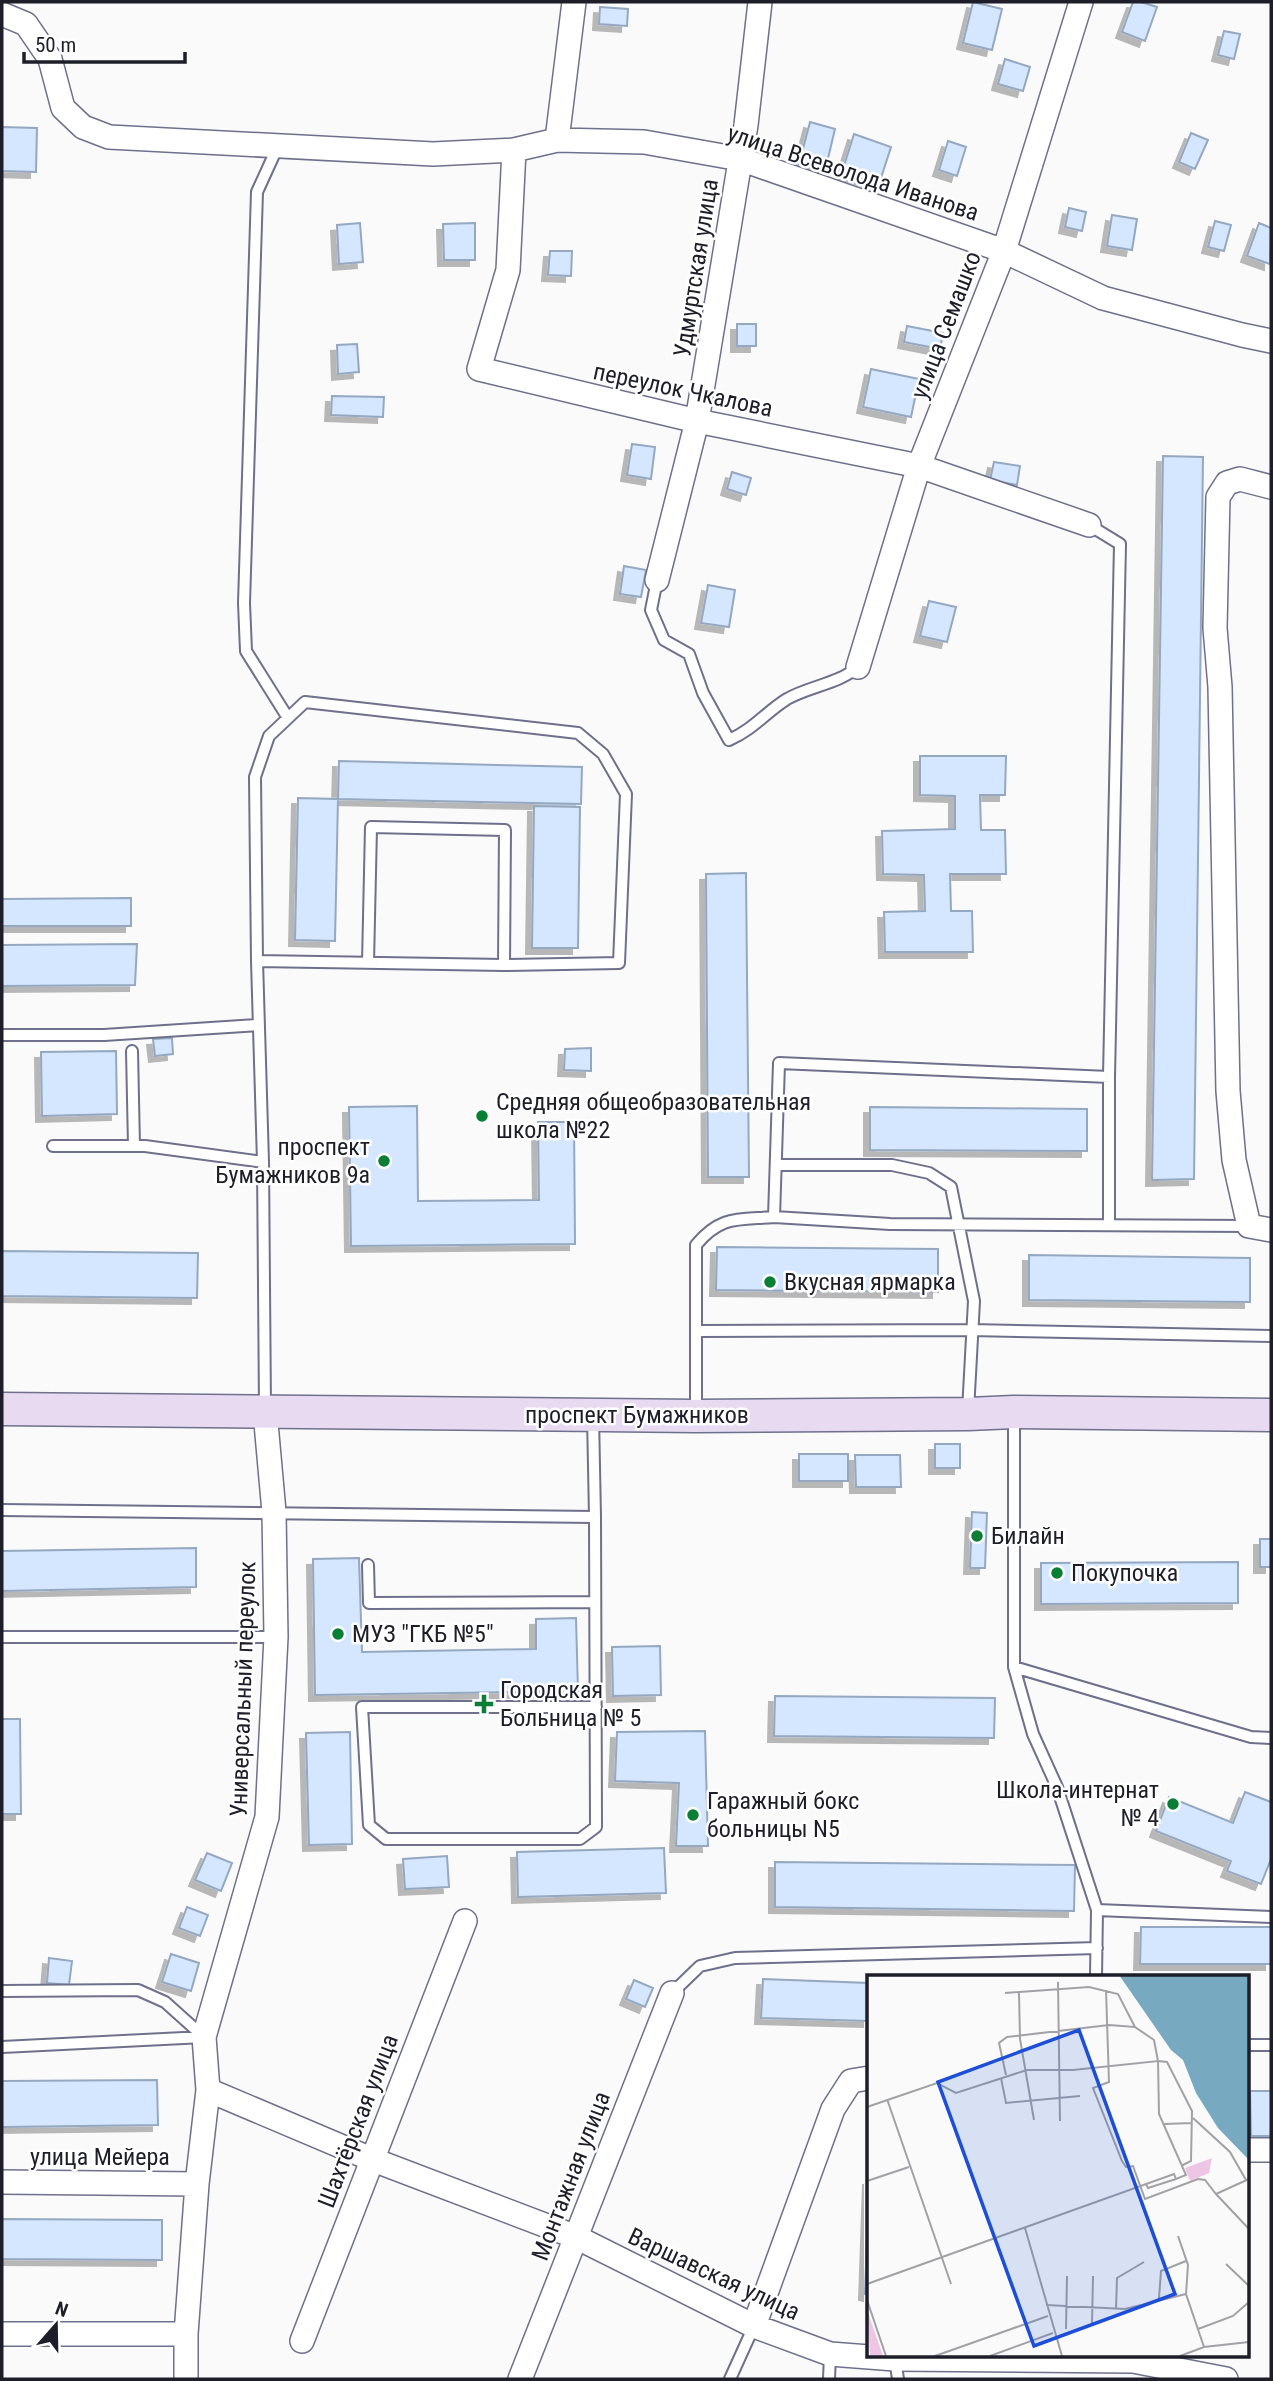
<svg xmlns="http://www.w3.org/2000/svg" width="1273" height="2381" font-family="'Roboto Condensed',sans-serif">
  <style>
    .building { fill: #d5e7fe; stroke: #94a8c1; stroke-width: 2; filter: url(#shadow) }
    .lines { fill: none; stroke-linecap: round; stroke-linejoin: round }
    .lane-casing { stroke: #6e708c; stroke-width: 14 }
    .street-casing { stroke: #6e708c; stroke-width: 26 }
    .secondary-casing { stroke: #6e708c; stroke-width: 35 }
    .lane { stroke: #fff; stroke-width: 10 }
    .street { stroke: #fff; stroke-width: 23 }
    .secondary { stroke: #e7daf1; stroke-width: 32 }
    .poi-dot { fill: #097e35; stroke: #fff; stroke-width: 2.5 }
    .labels { text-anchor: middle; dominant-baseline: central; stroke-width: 5; stroke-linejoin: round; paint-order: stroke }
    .street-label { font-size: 24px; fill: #1d1e29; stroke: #fff }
    .poi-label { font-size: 24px; fill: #1d1e29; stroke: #fff; text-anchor: start }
    .inset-road { fill: none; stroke: #a2a2a6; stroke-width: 2 }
    .view { fill: #1d4ed8; fill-opacity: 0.15; stroke: #1d4ed8; stroke-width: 3.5 }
    .inset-edge { fill: none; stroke: #1d1e29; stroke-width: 3.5 }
  </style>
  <defs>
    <filter id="shadow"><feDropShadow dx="-6" dy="6" stdDeviation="0" flood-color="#0004"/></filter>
  </defs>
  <rect width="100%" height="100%" fill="#fafafa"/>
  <path class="building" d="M 973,2 L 1002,9 L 992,50 L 963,43 Z
    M 1133,2 L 1141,2 L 1157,7 L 1145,41 L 1122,32 Z
    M 600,7 L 628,9 L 627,26 L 599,24 Z
    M 1224,31 L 1240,34 L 1234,59 L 1218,55 Z
    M 1005,59 L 1030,67 L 1023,91 L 998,84 Z
    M 810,122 L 835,129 L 825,171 L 799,164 Z
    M 2,127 L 37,128 L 36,172 L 2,171 Z
    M 1191,133 L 1208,140 L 1195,169 L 1179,162 Z
    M 854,134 L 891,147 L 879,184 L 842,172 Z
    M 948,141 L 966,147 L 957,176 L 939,170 Z
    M 1069,208 L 1086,212 L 1082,231 L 1065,227 Z
    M 1112,215 L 1137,219 L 1132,250 L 1107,246 Z
    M 1215,221 L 1231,225 L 1224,251 L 1208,247 Z
    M 360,223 L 363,262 L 339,264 L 337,225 Z
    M 475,223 L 475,260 L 444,260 L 443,224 Z
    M 1259,223 L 1271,228 L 1270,264 L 1247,256 Z
    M 550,251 L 572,251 L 571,276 L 548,275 Z
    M 737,324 L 756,324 L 756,346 L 737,346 Z
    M 907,326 L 943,333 L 940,349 L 904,342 Z
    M 357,344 L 359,372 L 338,374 L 337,345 Z
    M 871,369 L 919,379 L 911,417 L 863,407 Z
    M 332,396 L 384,397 L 383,417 L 331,415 Z
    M 632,444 L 655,447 L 651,479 L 627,475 Z
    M 1163,456 L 1203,457 L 1194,1179 L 1152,1180 Z
    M 994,462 L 1020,466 L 1017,485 L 990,480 Z
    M 732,472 L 751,478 L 746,495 L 727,489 Z
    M 624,566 L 646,570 L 641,597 L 620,594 Z
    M 708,585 L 735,590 L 729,627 L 701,623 Z
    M 929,601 L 956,607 L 947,642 L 920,636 Z
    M 920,756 L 1006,756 L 1005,795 L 980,795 L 981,830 L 1005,830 L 1006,874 L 950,874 L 951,911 L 972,911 L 973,952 L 885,952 L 884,912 L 925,911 L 924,875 L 883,874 L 882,831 L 955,829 L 955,796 L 920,795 Z
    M 339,761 L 582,767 L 581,804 L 338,799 Z
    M 298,798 L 338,799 L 335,941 L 295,940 Z
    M 534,806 L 580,807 L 578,948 L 532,948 Z
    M 746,873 L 749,1177 L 708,1177 L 706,874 Z
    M 131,898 L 131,926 L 2,926 L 2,899 Z
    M 137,944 L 135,985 L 2,986 L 2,945 Z
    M 172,1038 L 173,1054 L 155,1056 L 153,1039 Z
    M 591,1048 L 591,1071 L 564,1070 L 565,1049 Z
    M 116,1051 L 117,1114 L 42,1116 L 41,1052 Z
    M 417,1106 L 418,1201 L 539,1200 L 538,1122 L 574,1122 L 575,1244 L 351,1246 L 349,1107 Z
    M 870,1107 L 1087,1109 L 1087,1151 L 870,1150 Z
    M 717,1247 L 938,1249 L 938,1292 L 716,1290 Z
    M 2,1251 L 198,1253 L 197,1298 L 2,1296 Z
    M 1029,1255 L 1250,1258 L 1250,1302 L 1029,1300 Z
    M 935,1444 L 960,1444 L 960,1468 L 935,1468 Z
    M 799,1454 L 848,1454 L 848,1481 L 799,1481 Z
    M 855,1455 L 900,1455 L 901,1487 L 856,1487 Z
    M 972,1512 L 987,1513 L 985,1568 L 970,1568 Z
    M 1260,1539 L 1271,1539 L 1271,1567 L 1260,1567 Z
    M 196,1548 L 196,1587 L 2,1591 L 2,1551 Z
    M 359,1558 L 362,1652 L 536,1649 L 536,1619 L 576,1618 L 578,1691 L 315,1695 L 313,1559 Z
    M 1238,1562 L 1238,1603 L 1041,1604 L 1041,1563 Z
    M 660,1646 L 661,1695 L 613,1696 L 612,1647 Z
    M 775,1696 L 995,1698 L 994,1738 L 774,1736 Z
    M 2,1719 L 20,1719 L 21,1814 L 2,1814 Z
    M 705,1731 L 708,1846 L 676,1846 L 679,1783 L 615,1781 L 617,1732 Z
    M 350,1732 L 352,1844 L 309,1845 L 306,1733 Z
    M 1245,1792 L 1271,1802 L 1271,1859 L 1261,1884 L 1227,1871 L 1231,1861 L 1156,1831 L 1169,1797 L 1233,1823 Z
    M 664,1848 L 666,1893 L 518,1897 L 517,1852 Z
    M 207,1853 L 232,1863 L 221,1891 L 195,1880 Z
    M 447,1856 L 449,1887 L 405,1889 L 403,1859 Z
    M 775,1862 L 1075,1865 L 1074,1911 L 775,1907 Z
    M 187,1907 L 208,1915 L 200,1936 L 179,1928 Z
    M 1141,1927 L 1271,1927 L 1271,1964 L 1140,1964 Z
    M 171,1954 L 199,1963 L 191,1991 L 162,1982 Z
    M 49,1958 L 72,1961 L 69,1985 L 47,1983 Z
    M 763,1979 L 869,1983 L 869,2021 L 761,2018 Z
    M 634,1980 L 653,1988 L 645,2007 L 626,1999 Z
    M 157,2080 L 158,2125 L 2,2127 L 2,2081 Z
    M 1250,2091 L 1271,2091 L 1271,2136 L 1251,2136 Z
    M 869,2178 L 869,2295 L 865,2294 Z
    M 2,2219 L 162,2220 L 162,2260 L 2,2259 Z"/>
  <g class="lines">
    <defs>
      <path id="lane" d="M 278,146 L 257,192 L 244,603 L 246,651 L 288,718
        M 657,580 L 651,610 L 664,640 L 689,654 L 703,693 L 729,740 C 754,729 766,712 787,699 C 810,686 838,684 858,667
        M 257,961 L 255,777 L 269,736 L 305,702 L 578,733 L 603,754 L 626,794 L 619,963 L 504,965 L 257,961 L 263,1162 L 265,1409
        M 368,963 L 371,827 L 505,830 L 504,965
        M 2,1035 L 104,1035 L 258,1025
        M 132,1051 L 134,1146
        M 1109,1077 L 1109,1224
        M 53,1146 L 145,1146 L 263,1162
        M 776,1165 L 892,1165 L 929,1173 L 951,1187 L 974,1301 L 968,1411
        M 774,1217 L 890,1224 L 1249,1226
        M 696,1331 L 971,1330 L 1271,1336
        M 696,1414 L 696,1245 C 721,1215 738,1220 774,1217 L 779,1063 L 1109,1077 L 1120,544 L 1089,525
        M 1014,1416 L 1014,1667 L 1251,1737 L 1271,1738
        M 2,1510 L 595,1517 L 593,1416
        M 595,1517 L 596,1827 L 580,1839 L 386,1839 L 369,1825 L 362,1707 L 596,1707
        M 368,1565 L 369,1603 L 595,1602
        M 2,1637 L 276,1637
        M 1014,1667 L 1033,1734 L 1057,1787 L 1097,1910 L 1096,1977
        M 1097,1910 L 1271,1917
        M 2,1991 L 138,1990 L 165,2002 L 204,2037
        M 672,1993 L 700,1966 L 735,1958 L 1097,1948
        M 1247,2045 L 1271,2045
        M 2,2047 L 204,2037
        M 895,2359 L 898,2379
        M 730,2379 L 754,2326
        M 829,2379 L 830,2354"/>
      <path id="street" d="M 2,14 L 26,24 L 50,59 L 63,108 L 83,127 L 109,137 L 433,154 L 514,150 L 557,140 L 644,142 L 740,159 L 1004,251 L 1103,298 L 1242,335 L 1271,341
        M 557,140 L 574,2
        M 514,150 L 508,270 L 479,369 L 697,421 L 919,466 L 1089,525
        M 1271,487 L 1240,479 L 1227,483 L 1218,497 L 1215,628 L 1220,687 L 1228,1091 L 1234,1160 L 1249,1226 L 1271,1230
        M 657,580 L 697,421 L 746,125 L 760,2
        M 858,667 L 919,466 L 1004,251 L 1081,2
        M 208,2090 L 371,2159 L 576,2237 L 754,2326 L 830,2354 L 895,2359 L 1133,2361 L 1226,2379
        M 1247,2150 L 1271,2150
        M 2,2182 L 197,2184
        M 754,2326 L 833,2109 L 851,2081 L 869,2078
        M 2,2334 L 186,2334
        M 302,2341 L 465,1921
        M 186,2379 L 186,2334 L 197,2184 L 208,2090 L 204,2037 L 267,1817 L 276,1637 L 274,1512 L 265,1412
        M 520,2379 L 672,1993"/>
      <path id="secondary" d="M 2,1409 L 696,1416 L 968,1414 L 1014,1412 L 1271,1415"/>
    </defs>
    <use href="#lane" class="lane-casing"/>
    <use href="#street" class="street-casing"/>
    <use href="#secondary" class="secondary-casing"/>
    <use href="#lane" class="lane"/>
    <use href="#street" class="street"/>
    <use href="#secondary" class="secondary"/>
  </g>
  <g class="poi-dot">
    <circle cx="482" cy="1116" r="7"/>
    <circle cx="384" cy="1161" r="7"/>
    <circle cx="770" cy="1282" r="7"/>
    <circle cx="977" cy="1536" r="7"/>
    <circle cx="1057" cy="1573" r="7"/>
    <circle cx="338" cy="1634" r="7"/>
    <path d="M480.5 1693.5h7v7h7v7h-7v7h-7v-7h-7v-7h7z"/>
    <circle cx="1173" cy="1804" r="7"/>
    <circle cx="693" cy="1815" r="7"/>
  </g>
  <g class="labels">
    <g class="street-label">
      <text transform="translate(853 173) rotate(18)">улица Всеволода Иванова</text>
      <text transform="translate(696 268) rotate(-81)">Удмуртская улица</text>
      <text transform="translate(946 325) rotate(-69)">улица Семашко</text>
      <text transform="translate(683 390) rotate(12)">переулок Чкалова</text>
      <text x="637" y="1415">проспект Бумажников</text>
      <text transform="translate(243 1689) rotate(-88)">Универсальный переулок</text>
      <text transform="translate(358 2121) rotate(-69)">Шахтёрская улица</text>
      <text x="100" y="2157">улица Мейера</text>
      <text transform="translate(571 2176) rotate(-69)">Монтажная улица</text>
      <text transform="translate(714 2274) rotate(25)">Варшавская улица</text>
    </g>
    <g class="poi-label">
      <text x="496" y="1102">Средняя общеобразовательная<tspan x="496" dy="28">школа №22</tspan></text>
      <text x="370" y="1147" text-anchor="end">проспект<tspan x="370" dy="28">Бумажников 9а</tspan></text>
      <text x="784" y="1282">Вкусная ярмарка</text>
      <text x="991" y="1536">Билайн</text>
      <text x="1071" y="1573">Покупочка</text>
      <text x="352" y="1634">МУЗ "ГКБ №5"</text>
      <text x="500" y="1690">Городская<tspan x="500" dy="28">Больница № 5</tspan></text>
      <text x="1159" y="1790" text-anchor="end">Школа-интернат<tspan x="1159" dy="28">№ 4</tspan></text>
      <text x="707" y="1801">Гаражный бокс<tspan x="707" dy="28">больницы N5</tspan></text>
    </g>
  </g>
  <g transform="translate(867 1975)">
    <rect width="382" height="382" fill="#fafafa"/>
    <path d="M 345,183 L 342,198 L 323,206 L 318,193 ZM 0,335 L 16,381 L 3,381 Z" fill="#eec6e3"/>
    <path d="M 252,0 L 381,0 L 381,184 L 351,153 L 329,118 L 316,85 L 304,75 Z" fill="#77a9c0"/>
    <path class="inset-road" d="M 191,7 L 193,146M 239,15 L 242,107 L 226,113 L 255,186 L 259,192 L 266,191 L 278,224 L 331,204 L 338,205 L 349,219 L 382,204M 138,18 L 222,12 L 251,19 L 268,52 L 287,65 L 291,86 L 300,87 L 325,136 L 324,186 L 314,191M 152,18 L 153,64 L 167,145M 139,100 L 132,68 L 140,62 L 242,50 L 268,52M 134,103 L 139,128 L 213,121M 20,124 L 84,309M 0,132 L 70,108 L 89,118 L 160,95 L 206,95 L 291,86 L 292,139 L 319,200 L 309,204 L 307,199 L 0,309M 326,143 L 363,177 L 379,205M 297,149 L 325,148M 0,206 L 42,192M 279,209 L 281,213 L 309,204M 349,219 L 382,254M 158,253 L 195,381M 311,261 L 321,290 L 319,319 L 337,372M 359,289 L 382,311M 292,323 L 294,296 L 319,286M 0,325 L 19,381M 179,330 L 258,334 L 319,319M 249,334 L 250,303 L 277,287M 225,350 L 226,301M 199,354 L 200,301M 331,354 L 366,341 L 382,327M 68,381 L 181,341M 123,381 L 186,358M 313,381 L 337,372 L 382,367"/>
    <path class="view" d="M 212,55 L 308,319 L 167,371 L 71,107 Z"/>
    <rect width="382" height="382" class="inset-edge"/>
  </g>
  <rect width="1273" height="2381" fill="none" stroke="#1d1e29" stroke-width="7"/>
  <g transform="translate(56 2325) rotate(20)" stroke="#ffffff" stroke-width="5" paint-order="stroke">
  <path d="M0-5L12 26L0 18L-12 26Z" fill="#1d1e29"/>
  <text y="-10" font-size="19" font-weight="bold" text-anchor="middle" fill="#1d1e29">N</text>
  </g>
  <path d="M24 52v10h161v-10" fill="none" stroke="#1d1e29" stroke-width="3.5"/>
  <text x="35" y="52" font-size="21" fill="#1d1e29" stroke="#ffffff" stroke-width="5" paint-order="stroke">50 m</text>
</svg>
